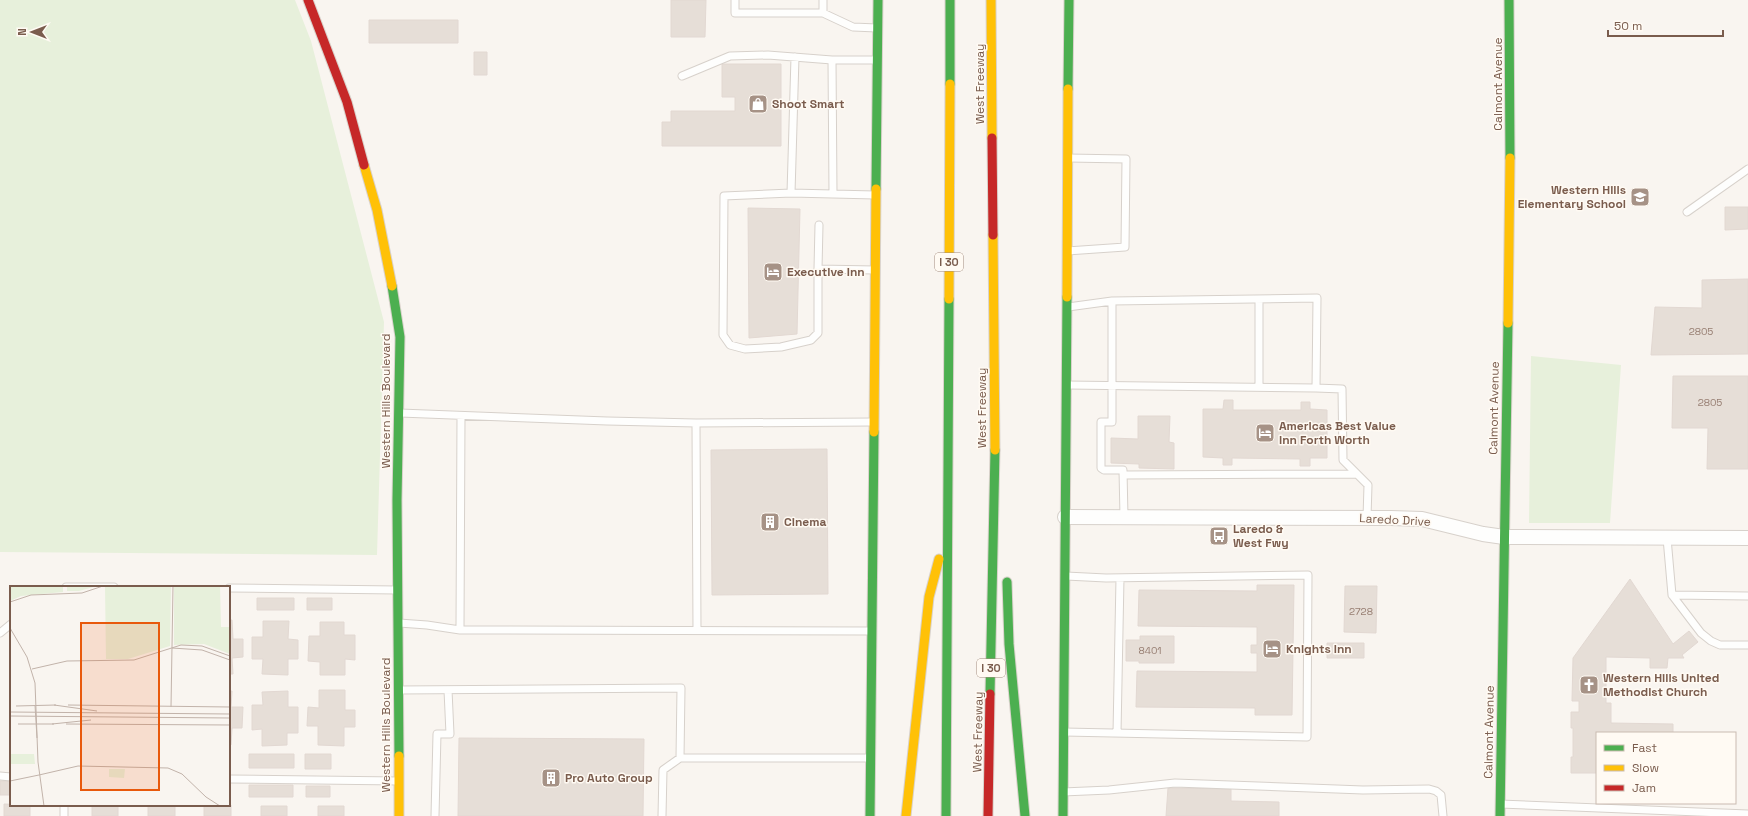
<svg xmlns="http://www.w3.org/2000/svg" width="1748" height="816" font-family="'Space Grotesk',sans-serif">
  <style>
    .green { fill: #e7f0db }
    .building { fill: #e6ded7; stroke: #e2d8d2 }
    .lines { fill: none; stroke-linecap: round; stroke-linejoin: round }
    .lane-casing { stroke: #d7d1cb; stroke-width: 9 }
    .street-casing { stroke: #d7d1cb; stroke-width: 16 }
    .fast-casing { stroke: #d9d2cb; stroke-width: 11 }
    .slow-casing { stroke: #d9d2cb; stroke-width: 11 }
    .jam-casing { stroke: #d9d2cb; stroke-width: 11 }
    .lane { stroke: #fefefd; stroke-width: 7 }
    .street { stroke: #fefefd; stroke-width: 14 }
    .fast { stroke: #4caf50; stroke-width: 9 }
    .slow { stroke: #ffc107; stroke-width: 9 }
    .jam { stroke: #c62828; stroke-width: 9 }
    .labels { text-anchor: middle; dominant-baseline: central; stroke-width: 3; stroke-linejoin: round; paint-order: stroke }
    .number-label { font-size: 10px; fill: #977e72 }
    .shield { fill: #fffaf3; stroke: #a28b7f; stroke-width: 1 }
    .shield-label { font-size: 11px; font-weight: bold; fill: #7a5c4d }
    .street-label { font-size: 12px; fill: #7a5c4d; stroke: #fffaf3 }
    .poi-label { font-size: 12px; font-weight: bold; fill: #7a5c4d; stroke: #fffaf3; text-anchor: start }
    .inset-road { fill: none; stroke: #c2b3aa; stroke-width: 1 }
    .view { fill: #e8590c; fill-opacity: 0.15; stroke: #e8590c; stroke-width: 2 }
    .inset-edge { fill: none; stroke: #7a5c4d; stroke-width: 2 }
  </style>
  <rect width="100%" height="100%" fill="#f9f5f0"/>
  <path class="green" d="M 0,0 L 295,0 L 311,41 L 384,322 L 377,555 L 0,552 Z
    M 1531,356 L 1621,365 L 1610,523 L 1529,523 Z"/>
  <path class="building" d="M 671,0 L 706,0 L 705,37 L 671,37 Z
    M 369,20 L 458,20 L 458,43 L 369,43 Z
    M 474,52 L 487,52 L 487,75 L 474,75 Z
    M 722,64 L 781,64 L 781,146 L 662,146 L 662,122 L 671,122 L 671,111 L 735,111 L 735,97 L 722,97 Z
    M 1725,207 L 1748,207 L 1748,229 L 1725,230 Z
    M 748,208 L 800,209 L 797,334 L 749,338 Z
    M 1748,279 L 1748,354 L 1651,355 L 1655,307 L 1702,308 L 1702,280 Z
    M 1673,376 L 1748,376 L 1748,469 L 1707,469 L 1708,428 L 1672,428 Z
    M 1224,400 L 1233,400 L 1233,410 L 1301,410 L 1301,402 L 1310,402 L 1310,409 L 1327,410 L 1327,458 L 1310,458 L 1310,466 L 1300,466 L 1300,459 L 1232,458 L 1232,465 L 1223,465 L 1223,458 L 1203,457 L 1203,409 L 1223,409 Z
    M 1138,416 L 1170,416 L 1169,442 L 1174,443 L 1174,469 L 1139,468 L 1139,464 L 1111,463 L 1111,438 L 1138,439 Z
    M 827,449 L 828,594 L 712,595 L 711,450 Z
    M 1630,579 L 1673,644 L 1689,631 L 1698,642 L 1682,655 L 1684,658 L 1668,658 L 1667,668 L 1650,668 L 1650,658 L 1606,657 L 1606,703 L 1611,703 L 1611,723 L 1673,724 L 1673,733 L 1597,733 L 1597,773 L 1571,773 L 1571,757 L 1573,757 L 1573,728 L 1571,728 L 1571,712 L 1579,712 L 1579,701 L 1572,701 L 1573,658 Z
    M 1257,585 L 1294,585 L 1292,715 L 1255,715 L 1255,708 L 1136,707 L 1137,671 L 1257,672 L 1257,653 L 1251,653 L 1251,645 L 1257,645 L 1257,627 L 1138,626 L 1139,590 L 1257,591 Z
    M 1345,586 L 1377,586 L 1376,633 L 1344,632 Z
    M 257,598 L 294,598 L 294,610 L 257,610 Z
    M 307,598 L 332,598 L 332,610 L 307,610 Z
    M 229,620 L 232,620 L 233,639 L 243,639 L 243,657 L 232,658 L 233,674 L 229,674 Z
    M 263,621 L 289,621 L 288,639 L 298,640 L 298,659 L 288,659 L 288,675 L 262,674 L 263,659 L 252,659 L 252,637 L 263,637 Z
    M 320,622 L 344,622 L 344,635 L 355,635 L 355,660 L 345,659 L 345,675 L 320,675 L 320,662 L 308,661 L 309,636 L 320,636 Z
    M 1140,636 L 1174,636 L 1174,663 L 1139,663 L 1139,661 L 1126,661 L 1126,640 L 1140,640 Z
    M 1327,643 L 1364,643 L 1364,658 L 1327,658 Z
    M 319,690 L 345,690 L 345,710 L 355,710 L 355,727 L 344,727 L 344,746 L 318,745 L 318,726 L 307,726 L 308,707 L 319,708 Z
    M 229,691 L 232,691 L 231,707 L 243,707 L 242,728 L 232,728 L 231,745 L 229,745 Z
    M 288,691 L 288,707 L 298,707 L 298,733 L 287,733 L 287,745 L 262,746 L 262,729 L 252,730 L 252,705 L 263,705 L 262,692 Z
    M 459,738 L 644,739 L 643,816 L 458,816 Z
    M 249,754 L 294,754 L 294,768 L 249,768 Z
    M 305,754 L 331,754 L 331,769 L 305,769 Z
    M 0,781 L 11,781 L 11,795 L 0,795 Z
    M 249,785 L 293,785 L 293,797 L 249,797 Z
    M 306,786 L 330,786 L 330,797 L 306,797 Z
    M 1168,788 L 1231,789 L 1231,801 L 1279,802 L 1279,816 L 1166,816 Z
    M 4,804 L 30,805 L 30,816 L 4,816 Z
    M 92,805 L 118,805 L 118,816 L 92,816 Z
    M 148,805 L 175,805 L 175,816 L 148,816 Z
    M 231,805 L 231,816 L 204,816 L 204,806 Z
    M 261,806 L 287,806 L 287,816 L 261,816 Z
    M 318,806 L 344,806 L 344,816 L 318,816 Z"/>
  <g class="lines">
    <defs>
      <path id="lane" d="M 735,0 L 735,13 L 823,13 L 853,27 L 877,28
        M 823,13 L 823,0
        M 795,57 L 791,193 L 833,194 L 832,60
        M 682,76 L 730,56 L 768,55 L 832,60 L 877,60
        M 791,193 L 724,196 L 723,335 L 730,345 L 745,349 L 781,347 L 811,340 L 818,333 L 818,269 L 875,270
        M 833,194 L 875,195
        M 1687,212 L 1748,169
        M 1067,251 L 1125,247 L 1126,159 L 1068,158
        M 818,269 L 819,225
        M 1259,299 L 1259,387
        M 1112,301 L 1112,422 L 1101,422 L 1101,468 L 1104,470 L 1123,470 L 1124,517
        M 1068,307 L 1112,301 L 1317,298 L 1316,388 L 1342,389 L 1343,460 L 1368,485 L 1367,518
        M 1066,385 L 1316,388
        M 400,413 L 607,421 L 696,423 L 873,422
        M 696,423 L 697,630
        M 1123,475 L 1356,474
        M 1667,538 L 1672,595 L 1701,633 L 1711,641 L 1720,645 L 1748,645
        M 66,587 L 114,587
        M 229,588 L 397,590
        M 1672,595 L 1748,596
        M 399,623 L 427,625 L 460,630 L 872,631
        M 460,630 L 461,416
        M 0,633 L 11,624
        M 398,690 L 681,688 L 680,758 L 871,758
        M 1064,732 L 1307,737 L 1308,575 L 1106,578 L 1066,576
        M 1117,733 L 1120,578
        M 0,776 L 11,777
        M 229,779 L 399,781
        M 1063,792 L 1109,790 L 1175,783 L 1363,790 L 1429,789 L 1436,791 L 1441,795 L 1443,816
        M 1500,804 L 1748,814
        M 64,816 L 64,805
        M 435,816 L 437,734 L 450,734 L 448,690
        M 662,816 L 663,770 L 680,758"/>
      <path id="street" d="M 1065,517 L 1391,518 L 1422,519 L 1483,534 L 1504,537 L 1748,538"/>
      <path id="fast" d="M 1509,0 L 1510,158
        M 950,84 L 950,0
        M 1068,89 L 1069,0
        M 876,189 L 878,0
        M 392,286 L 400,337 L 397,500 L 399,756
        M 1007,582 L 1009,644 L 1025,816
        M 990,694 L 995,450
        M 870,816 L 874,432
        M 946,816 L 949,299
        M 1063,816 L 1067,297
        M 1500,816 L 1508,323"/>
      <path id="slow" d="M 991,0 L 992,138
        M 364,165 L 377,210 L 392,286
        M 993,235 L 995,450
        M 1067,297 L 1068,89
        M 949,299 L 950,84
        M 1508,323 L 1510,158
        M 874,432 L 876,189
        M 399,756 L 399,816
        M 906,816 L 929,597 L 939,559"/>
      <path id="jam" d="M 308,0 L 347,102 L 364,165
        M 992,138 L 993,235
        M 988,816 L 990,694"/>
    </defs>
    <use href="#lane" class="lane-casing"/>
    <use href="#street" class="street-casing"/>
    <use href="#fast" class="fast-casing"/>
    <use href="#slow" class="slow-casing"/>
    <use href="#jam" class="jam-casing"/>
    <use href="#lane" class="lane"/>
    <use href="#street" class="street"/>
    <use href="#fast" class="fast"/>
    <use href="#slow" class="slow"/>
    <use href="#jam" class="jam"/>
  </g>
  <defs>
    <symbol id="shop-square" viewBox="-11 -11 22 22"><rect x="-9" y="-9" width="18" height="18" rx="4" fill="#a69286" stroke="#fffaf3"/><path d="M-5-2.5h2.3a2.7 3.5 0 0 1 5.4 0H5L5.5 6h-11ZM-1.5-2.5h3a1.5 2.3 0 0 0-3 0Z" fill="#fff"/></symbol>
    <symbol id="school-square" viewBox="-11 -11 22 22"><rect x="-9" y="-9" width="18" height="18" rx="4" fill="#a69286" stroke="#fffaf3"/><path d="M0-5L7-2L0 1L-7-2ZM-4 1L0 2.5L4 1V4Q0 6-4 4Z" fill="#fff"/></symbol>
    <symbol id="hotel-square" viewBox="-11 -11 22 22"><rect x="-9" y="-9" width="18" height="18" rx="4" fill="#a69286" stroke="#fffaf3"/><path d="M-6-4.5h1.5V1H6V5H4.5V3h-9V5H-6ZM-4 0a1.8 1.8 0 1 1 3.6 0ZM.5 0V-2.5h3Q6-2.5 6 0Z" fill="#fff"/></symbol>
    <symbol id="building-square" viewBox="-11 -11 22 22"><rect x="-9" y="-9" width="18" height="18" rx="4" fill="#a69286" stroke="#fffaf3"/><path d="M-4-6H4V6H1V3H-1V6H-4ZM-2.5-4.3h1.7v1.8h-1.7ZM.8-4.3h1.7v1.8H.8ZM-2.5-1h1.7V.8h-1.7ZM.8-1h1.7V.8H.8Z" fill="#fff"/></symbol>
    <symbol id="bus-square" viewBox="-11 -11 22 22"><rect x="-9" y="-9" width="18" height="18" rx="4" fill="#a69286" stroke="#fffaf3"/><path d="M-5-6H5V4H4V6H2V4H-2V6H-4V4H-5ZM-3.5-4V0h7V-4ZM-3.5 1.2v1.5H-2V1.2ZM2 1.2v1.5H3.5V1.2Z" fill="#fff"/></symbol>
    <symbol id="church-square" viewBox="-11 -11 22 22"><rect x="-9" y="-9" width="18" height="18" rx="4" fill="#a69286" stroke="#fffaf3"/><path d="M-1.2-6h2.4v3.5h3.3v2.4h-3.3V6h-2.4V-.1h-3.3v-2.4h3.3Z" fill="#fff"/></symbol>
  </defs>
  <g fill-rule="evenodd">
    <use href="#shop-square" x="747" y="93" width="22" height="22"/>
    <use href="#school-square" x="1629" y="186" width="22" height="22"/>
    <use href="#hotel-square" x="762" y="261" width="22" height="22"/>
    <use href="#hotel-square" x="1254" y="422" width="22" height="22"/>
    <use href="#building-square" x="759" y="511" width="22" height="22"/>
    <use href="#bus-square" x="1208" y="525" width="22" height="22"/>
    <use href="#hotel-square" x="1261" y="638" width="22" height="22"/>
    <use href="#church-square" x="1578" y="674" width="22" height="22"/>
    <use href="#building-square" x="540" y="767" width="22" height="22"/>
  </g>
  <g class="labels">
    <g class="number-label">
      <text x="1701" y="331">2805</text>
      <text x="1710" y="402">2805</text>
      <text x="1361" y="611">2728</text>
      <text x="1150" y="650">8401</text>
    </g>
    <g class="shield">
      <rect x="935" y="253" width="28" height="18" rx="3"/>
      <rect x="977" y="659" width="28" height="18" rx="3"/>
    </g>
    <g class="shield-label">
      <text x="949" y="262">I 30</text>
      <text x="991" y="668">I 30</text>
    </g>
    <g class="street-label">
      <text transform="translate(980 84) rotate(-90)">West Freeway</text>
      <text transform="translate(1498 84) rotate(-90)">Calmont Avenue</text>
      <text transform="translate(386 401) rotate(-90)">Western Hills Boulevard</text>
      <text transform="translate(982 408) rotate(-90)">West Freeway</text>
      <text transform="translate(1494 408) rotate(-89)">Calmont Avenue</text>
      <text transform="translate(1395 520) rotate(3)">Laredo Drive</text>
      <text transform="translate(386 725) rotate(-90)">Western Hills Boulevard</text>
      <text transform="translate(978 732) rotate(-89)">West Freeway</text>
      <text transform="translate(1489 732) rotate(-89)">Calmont Avenue</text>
    </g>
    <g class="poi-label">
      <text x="772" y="104">Shoot Smart</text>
      <text x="1626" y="190" text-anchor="end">Western Hills<tspan x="1626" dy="14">Elementary School</tspan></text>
      <text x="787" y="272">Executive Inn</text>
      <text x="1279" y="426">Americas Best Value<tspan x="1279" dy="14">Inn Forth Worth</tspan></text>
      <text x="784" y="522">Cinema</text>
      <text x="1233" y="529">Laredo &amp;<tspan x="1233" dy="14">West Fwy</tspan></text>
      <text x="1286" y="649">Knights Inn</text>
      <text x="1603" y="678">Western Hills United<tspan x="1603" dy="14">Methodist Church</tspan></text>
      <text x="565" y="778">Pro Auto Group</text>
    </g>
  </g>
  <g transform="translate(10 586)">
    <rect width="220" height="220" fill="#f9f5f0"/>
    <path d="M 0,0 L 53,0 L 53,6 L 11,10 L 0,15 ZM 57,0 L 87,0 L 69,5 L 57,5 ZM 161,0 L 160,60 L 118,73 L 96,73 L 95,1 ZM 164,0 L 210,0 L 211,41 L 220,41 L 220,68 L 194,58 L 164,59 ZM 0,168 L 24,168 L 25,178 L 0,178 ZM 99,183 L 115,183 L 114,192 L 99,191 Z" fill="#e7f0db"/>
    <path class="inset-road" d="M 0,16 L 21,9 L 72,7 L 93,0M 0,42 L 17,71 L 25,97 L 28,176 L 34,220M 162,62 L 192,64 L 220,74M 22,83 L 57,75 L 124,74 L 171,59 L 192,60 L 220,70M 25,119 L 27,152M 44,119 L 87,125M 58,119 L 220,121M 6,120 L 46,119M 161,121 L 163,0M 0,126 L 220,128M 0,130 L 220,132M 8,138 L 44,138M 42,138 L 81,134M 56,138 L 220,139M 29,189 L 68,180 L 158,182 L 172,188 L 196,211 L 210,220M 0,195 L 29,189"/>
    <path class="view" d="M 71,37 L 149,37 L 149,204 L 71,204 Z"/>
    <rect width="220" height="220" class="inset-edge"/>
  </g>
  <rect x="1596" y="732" width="140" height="72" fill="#fffaf3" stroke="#cabbb1"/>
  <rect x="1604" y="745" width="20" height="6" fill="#4caf50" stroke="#cabbb1"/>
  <text x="1632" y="752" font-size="12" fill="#7a5c4d">Fast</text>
  <rect x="1604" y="765" width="20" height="6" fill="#ffc107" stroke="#cabbb1"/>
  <text x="1632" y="772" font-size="12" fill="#7a5c4d">Slow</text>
  <rect x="1604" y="785" width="20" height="6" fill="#c62828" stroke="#cabbb1"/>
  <text x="1632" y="792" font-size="12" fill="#7a5c4d">Jam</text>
  <g transform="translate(32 32) rotate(270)" stroke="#fffaf3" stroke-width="3" paint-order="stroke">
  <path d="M0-3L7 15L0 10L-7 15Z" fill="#7a5c4d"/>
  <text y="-6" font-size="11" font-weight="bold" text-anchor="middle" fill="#7a5c4d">N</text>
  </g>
  <path d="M1608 30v6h115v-6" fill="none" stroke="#7a5c4d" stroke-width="2"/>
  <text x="1614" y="30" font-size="12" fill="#7a5c4d" stroke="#fffaf3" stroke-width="3" paint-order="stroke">50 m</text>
</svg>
